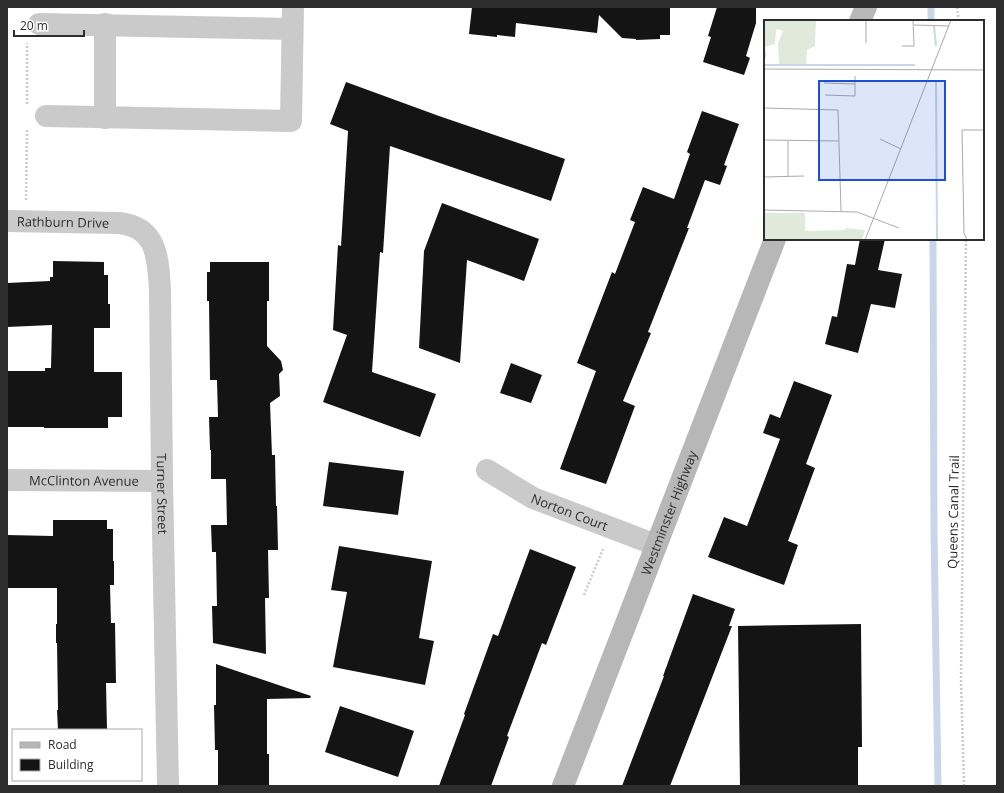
<svg xmlns="http://www.w3.org/2000/svg" width="1004" height="793" font-family="'Open Sans',sans-serif">
  <style>
    .lines { fill: none; stroke-linecap: round; stroke-linejoin: round }
    .stream { stroke: #c9d6e9; stroke-width: 7 }
    .building { fill: #141414 }
    .path { stroke: #cacaca; stroke-width: 2.5; stroke-dasharray: 2 2; stroke-linecap: butt }
    .minor { stroke: #cacaca; stroke-width: 22 }
    .secondary { stroke: #b7b7b7; stroke-width: 22 }
    .labels { text-anchor: middle; dominant-baseline: central; stroke-width: 4; stroke-linejoin: round; paint-order: stroke }
    .street-label { font-size: 13px; fill: #2d2d2d; stroke: #fff }
    .inset-river { fill: none; stroke: #c9d6e9; stroke-width: 2 }
    .inset-road { fill: none; stroke: #ababab; stroke-width: 1 }
    .view { fill: #1d4ed8; fill-opacity: 0.15; stroke: #1d4ed8; stroke-width: 2 }
    .inset-edge { fill: none; stroke: #2d2d2d; stroke-width: 2 }
  </style>
  <rect width="100%" height="100%" fill="#fff"/>
  <g class="lines">
    <path class="stream" d="M 931,7 L 931,21
      M 933,239 L 934,532 L 938,786"/>
  </g>
  <path class="building" d="M 472,7 L 670,7 L 670,35 L 660,35 L 660,39 L 636,40 L 636,39 L 622,38 L 599,15 L 597,33 L 516,23 L 515,37 L 497,35 L 497,37 L 469,34 Z
    M 717,7 L 756,7 L 756,23 L 746,56 L 750,58 L 744,75 L 703,62 L 711,37 L 708,36 Z
    M 346,82 L 439,116 L 565,159 L 551,201 L 390,146 L 383,253 L 380,252 L 372,372 L 436,394 L 420,437 L 323,402 L 347,335 L 333,330 L 338,245 L 341,246 L 348,131 L 330,124 Z
    M 702,111 L 739,124 L 724,165 L 727,166 L 720,185 L 705,180 L 687,228 L 689,228 L 648,332 L 651,333 L 623,401 L 635,406 L 606,484 L 560,469 L 596,371 L 577,363 L 612,272 L 615,274 L 635,222 L 630,220 L 643,187 L 674,199 L 690,154 L 687,152 Z
    M 442,203 L 539,239 L 524,281 L 467,260 L 460,363 L 419,348 L 424,251 Z
    M 860,239 L 885,239 L 878,270 L 902,274 L 895,308 L 871,304 L 858,353 L 825,344 L 832,316 L 837,317 L 847,264 L 855,265 Z
    M 53,261 L 104,262 L 104,275 L 108,275 L 108,304 L 110,304 L 110,328 L 94,328 L 94,372 L 122,372 L 122,417 L 108,417 L 108,428 L 44,428 L 44,427 L 7,427 L 7,371 L 45,371 L 45,368 L 51,368 L 52,325 L 7,327 L 7,283 L 50,281 L 50,277 L 53,277 Z
    M 210,262 L 269,262 L 269,301 L 267,301 L 267,346 L 281,361 L 283,370 L 279,374 L 280,396 L 270,403 L 272,455 L 275,455 L 276,506 L 277,506 L 278,550 L 268,550 L 269,598 L 265,598 L 266,654 L 213,643 L 212,606 L 217,606 L 216,552 L 212,552 L 211,525 L 227,525 L 226,479 L 211,479 L 211,450 L 210,450 L 209,417 L 218,417 L 217,380 L 210,380 L 209,301 L 207,301 L 207,272 L 210,272 Z
    M 511,363 L 542,375 L 531,403 L 500,393 Z
    M 794,381 L 832,395 L 806,464 L 815,468 L 788,541 L 798,545 L 784,585 L 708,557 L 724,517 L 747,526 L 780,439 L 763,433 L 770,414 L 780,418 Z
    M 329,462 L 404,471 L 398,515 L 323,506 Z
    M 53,520 L 107,520 L 107,529 L 113,529 L 113,561 L 114,561 L 114,585 L 110,585 L 111,623 L 115,623 L 116,683 L 106,683 L 107,730 L 58,730 L 57,710 L 58,710 L 57,643 L 56,643 L 56,624 L 57,624 L 57,588 L 7,588 L 7,535 L 53,536 Z
    M 339,546 L 432,561 L 419,638 L 434,641 L 425,685 L 333,667 L 347,592 L 331,590 Z
    M 530,549 L 576,567 L 546,645 L 542,643 L 507,736 L 509,737 L 491,786 L 439,786 L 465,715 L 464,714 L 493,634 L 498,636 Z
    M 693,594 L 735,609 L 729,626 L 732,626 L 670,786 L 622,786 L 664,676 L 663,676 Z
    M 861,624 L 862,747 L 858,747 L 858,786 L 740,786 L 738,626 Z
    M 216,664 L 311,696 L 310,698 L 267,699 L 267,754 L 269,754 L 269,786 L 218,786 L 218,750 L 215,750 L 214,705 L 216,705 Z
    M 340,706 L 414,731 L 398,777 L 325,752 Z"/>
  <g class="lines">
    <path class="path" d="M 957,7 L 959,21
      M 27,104 L 27,43
      M 26,200 L 27,129
      M 584,595 L 603,549
      M 964,786 L 961,681 L 966,239"/>
    <g class="minor">
      <path d="M 39,24 L 292,29"/>
      <path d="M 46,116 L 291,121 L 293,7"/>
      <path d="M 105,118 L 105,24"/>
      <path id="s1" d="M 7,221 L 119,223 C 158,227 158,259 160,290 L 162,481 L 168,786"/>
      <path id="s2" d="M 487,470 L 533,498 L 656,545"/>
      <path id="s3" d="M 7,480 L 162,481"/>
    </g>
    <g class="secondary">
      <path d="M 860,21 L 866,7"/>
      <path id="s4" d="M 563,786 L 775,239"/>
    </g>
  </g>
  <g class="labels">
    <g class="street-label">
      <text stroke="none"><textPath href="#s1" startOffset="56">Rathburn Drive</textPath></text>
      <text stroke="none"><textPath href="#s3" startOffset="77">McClinton Avenue</textPath></text>
      <text stroke="none"><textPath href="#s1" startOffset="404">Turner Street</textPath></text>
      <text stroke="none"><textPath href="#s2" startOffset="93">Norton Court</textPath></text>
      <text stroke="none"><textPath href="#s4" startOffset="293">Westminster Highway</textPath></text>
      <text transform="translate(953 512) rotate(-89)">Queens Canal Trail</text>
    </g>
  </g>
  <g transform="translate(764 20)">
    <rect width="220" height="220" fill="#fff"/>
    <path d="M 0,0 L 52,0 L 51,26 L 43,30 L 42,45 L 15,44 L 14,24 L 19,11 L 12,9 L 11,24 L 0,27 L 3,34 L 0,43 ZM 0,193 L 41,193 L 41,211 L 81,210 L 81,208 L 101,210 L 98,220 L 0,220 Z" fill="#e0eadb"/>
    <path class="inset-river" d="M 170,6 L 172,26M 0,45 L 151,45M 172,60 L 173,220"/>
    <path class="inset-road" d="M 102,0 L 102,23M 150,5 L 185,6M 138,26 L 150,26 L 149,0M 0,49 L 220,50M 60,63 L 91,64M 61,75 L 91,76 L 91,56M 0,88 L 74,90 L 77,191M 116,119 L 137,129M 0,120 L 75,121M 0,157 L 40,156M 24,157 L 24,121M 0,190 L 93,192 L 135,208M 101,220 L 187,0M 203,220 L 200,213 L 198,110 L 220,110"/>
    <path class="view" d="M 55,61 L 181,61 L 181,160 L 55,160 Z"/>
    <rect width="220" height="220" class="inset-edge"/>
  </g>
  <rect width="1004" height="793" fill="none" stroke="#2d2d2d" stroke-width="16"/>
  <rect x="12" y="729" width="130" height="52" fill="#ffffff" stroke="#ababab"/>
  <rect x="20" y="742" width="20" height="6" fill="#b7b7b7" stroke="#ababab"/>
  <text x="48" y="749" font-size="12" fill="#2d2d2d">Road</text>
  <rect x="20" y="759" width="20" height="12" fill="#141414" stroke="#ababab"/>
  <text x="48" y="769" font-size="12" fill="#2d2d2d">Building</text>
  <path d="M14 30v6h70v-6" fill="none" stroke="#2d2d2d" stroke-width="2"/>
  <text x="20" y="30" font-size="12" fill="#2d2d2d" stroke="#ffffff" stroke-width="3" paint-order="stroke">20 m</text>
</svg>
